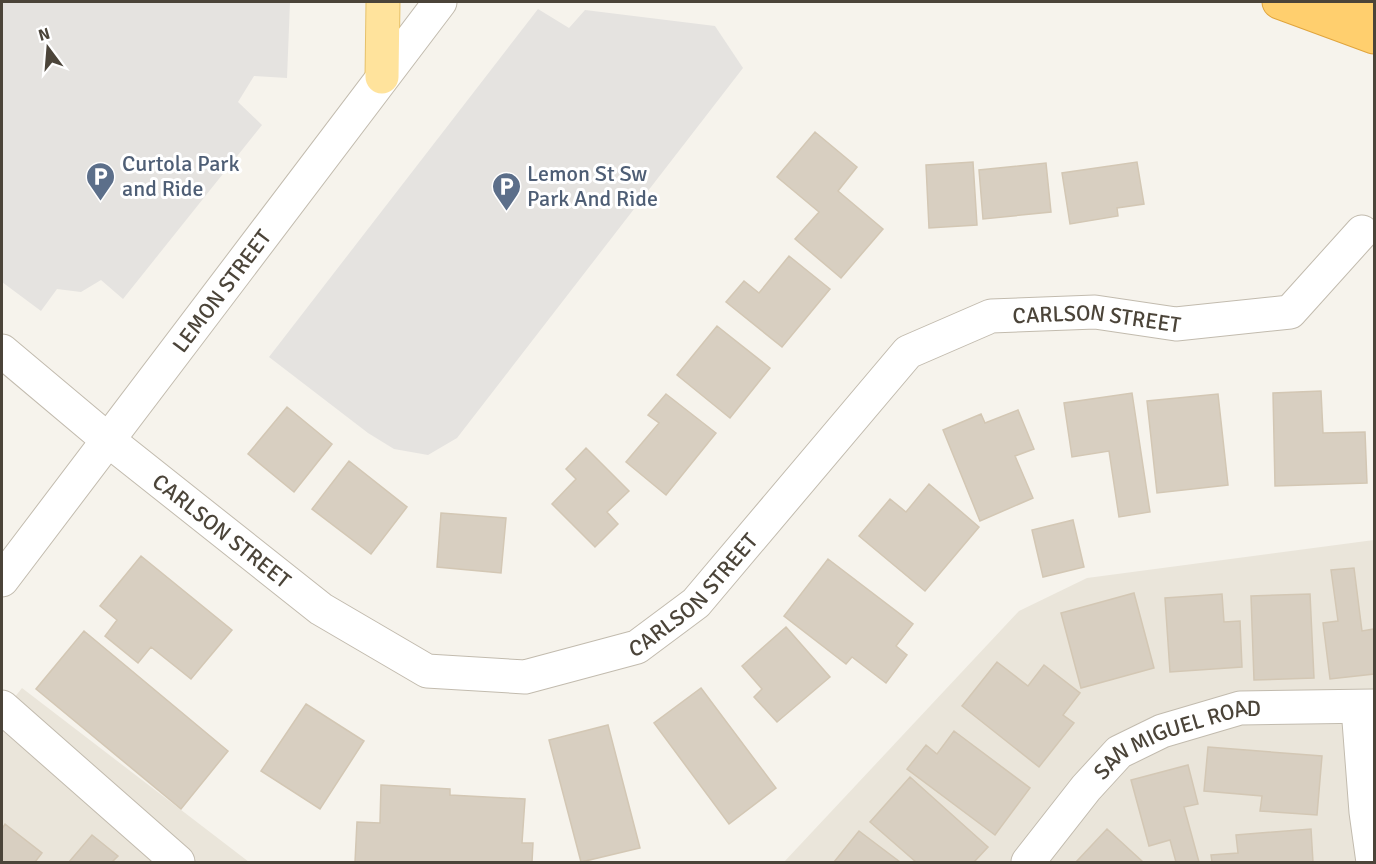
<svg xmlns="http://www.w3.org/2000/svg" width="1376" height="864" font-family="Signika,sans-serif">
  <style>
    .residential { fill: #eae5da }
    .parking { fill: #e5e3e0 }
    .building { fill: #d8cfc1; stroke: #d3c7b4; stroke-width: 1.5 }
    .lines { fill: none; stroke-linecap: round; stroke-linejoin: round }
    .minor-casing { stroke: #c2bbae; stroke-width: 35 }
    .tertiary-casing { stroke: #c2bbae; stroke-width: 35 }
    .primary-casing { stroke: #e6c16a; stroke-width: 35 }
    .motorway-casing { stroke: #e0a43c; stroke-width: 35 }
    .minor { stroke: #fff; stroke-width: 33 }
    .tertiary { stroke: #fff; stroke-width: 33 }
    .primary { stroke: #ffe39c; stroke-width: 33 }
    .motorway { stroke: #ffcf6e; stroke-width: 33 }
    .labels { text-anchor: middle; dominant-baseline: central; stroke-width: 6; stroke-linejoin: round; paint-order: stroke }
    .service-label { font-size: 22px; fill: #4e5e75; stroke: #fff; text-anchor: start }
    .street-label { font-size: 22px; fill: #4b4439; stroke: #fff }
  </style>
  <rect width="100%" height="100%" fill="#f6f3ec"/>
  <path class="residential" d="M 1374,540 L 1374,862 L 784,862 L 1019,611 L 1087,578 Z
    M 22,688 L 249,862 L 2,862 L 2,713 Z"/>
  <path class="parking" d="M 2,2 L 290,2 L 287,78 L 254,76 L 238,102 L 262,125 L 123,299 L 101,280 L 81,292 L 57,289 L 41,311 L 2,282 Z
    M 538,9 L 569,28 L 585,10 L 715,26 L 743,68 L 457,438 L 428,455 L 394,449 L 368,433 L 269,357 Z"/>
  <path class="building" d="M 815,132 L 857,167 L 838,191 L 883,229 L 841,278 L 795,239 L 819,212 L 777,177 Z
    M 973,162 L 977,225 L 929,228 L 926,165 Z
    M 1137,162 L 1144,204 L 1117,208 L 1118,216 L 1070,224 L 1062,173 Z
    M 1046,163 L 1051,212 L 983,219 L 979,170 Z
    M 789,256 L 830,289 L 782,347 L 726,302 L 744,281 L 759,293 Z
    M 717,326 L 770,368 L 730,418 L 677,375 Z
    M 1321,391 L 1323,433 L 1365,432 L 1367,483 L 1275,486 L 1273,393 Z
    M 1132,393 L 1150,512 L 1119,517 L 1109,451 L 1072,457 L 1064,403 Z
    M 666,394 L 716,433 L 666,495 L 626,462 L 659,423 L 648,415 Z
    M 1218,394 L 1228,485 L 1157,493 L 1147,401 Z
    M 287,407 L 332,444 L 294,492 L 248,454 Z
    M 1018,410 L 1034,449 L 1015,456 L 1033,498 L 980,521 L 943,430 L 981,414 L 985,423 Z
    M 586,448 L 629,491 L 607,512 L 618,524 L 595,547 L 552,504 L 576,479 L 566,469 Z
    M 349,461 L 407,507 L 371,554 L 312,509 Z
    M 929,484 L 979,527 L 925,591 L 859,536 L 890,499 L 906,512 Z
    M 441,513 L 506,518 L 501,573 L 437,567 Z
    M 1073,520 L 1084,567 L 1043,577 L 1032,530 Z
    M 141,556 L 232,630 L 191,679 L 151,647 L 138,663 L 105,636 L 117,620 L 100,606 Z
    M 828,559 L 913,624 L 896,646 L 907,655 L 886,683 L 852,657 L 846,664 L 784,616 Z
    M 1354,568 L 1362,631 L 1374,629 L 1374,674 L 1330,679 L 1323,623 L 1338,621 L 1331,570 Z
    M 1134,593 L 1154,668 L 1081,688 L 1061,613 Z
    M 1222,594 L 1224,622 L 1240,621 L 1242,667 L 1170,672 L 1165,598 Z
    M 1310,594 L 1314,678 L 1254,680 L 1251,596 Z
    M 786,627 L 830,677 L 777,722 L 754,697 L 762,689 L 742,666 Z
    M 84,631 L 228,751 L 181,809 L 36,689 Z
    M 997,662 L 1028,686 L 1044,665 L 1080,693 L 1063,715 L 1074,723 L 1039,767 L 962,706 Z
    M 701,688 L 776,788 L 729,824 L 654,723 Z
    M 306,704 L 364,741 L 320,809 L 261,771 Z
    M 608,725 L 640,848 L 581,862 L 549,740 Z
    M 954,731 L 1030,788 L 995,835 L 907,769 L 926,745 L 937,754 Z
    M 1208,747 L 1322,756 L 1317,815 L 1260,811 L 1262,796 L 1204,791 Z
    M 1188,765 L 1198,804 L 1184,807 L 1199,862 L 1176,862 L 1170,840 L 1149,846 L 1131,780 Z
    M 910,777 L 988,847 L 974,862 L 916,862 L 870,822 Z
    M 381,785 L 450,789 L 450,795 L 525,799 L 522,843 L 533,843 L 532,862 L 355,862 L 357,822 L 380,823 Z
    M 5,824 L 42,853 L 35,862 L 2,862 L 2,829 Z
    M 1107,829 L 1143,862 L 1076,862 Z
    M 1311,829 L 1313,862 L 1212,862 L 1211,855 L 1238,853 L 1236,835 Z
    M 859,831 L 900,862 L 834,862 Z
    M 92,835 L 118,856 L 112,862 L 69,862 Z"/>
  <g class="lines">
    <defs>
      <g id="minor">
        <path id="s1" d="M 2,351 L 108,440 L 321,609 L 427,671 L 525,677 L 637,647 L 696,603 L 908,352 L 991,316 L 1095,312 L 1176,324 L 1290,312 L 1362,232"/>
        <path d="M 2,707 L 178,862"/>
        <path d="M 1358,708 L 1366,812 L 1373,862"/>
        <path id="s2" d="M 1028,862 L 1086,788 L 1119,752 L 1162,731 L 1240,708 L 1374,706"/>
      </g>
      <g id="tertiary">
        <path id="s3" d="M 2,580 L 440,2"/>
      </g>
      <path id="primary" d="M 382,77 L 383,2"/>
      <path id="motorway" d="M 1279,2 L 1374,37
        M 1326,2 L 1374,5"/>
    </defs>
    <use href="#minor" class="minor-casing"/>
    <use href="#tertiary" class="tertiary-casing"/>
    <use href="#primary" class="primary-casing"/>
    <use href="#motorway" class="motorway-casing"/>
    <use href="#minor" class="minor"/>
    <use href="#tertiary" class="tertiary"/>
    <use href="#primary" class="primary"/>
    <use href="#motorway" class="motorway"/>
  </g>
  <defs>
    <symbol id="parking-pin" viewBox="-11 -11 22 30"><path d="M0 17L-7.5 6A9.5 9.5 0 1 1 7.5 6Z" fill="#5c6f8a" stroke="#fff"/><path d="M-3.5-5.5H1a3.5 3.5 0 0 1 0 7H-1V5.5H-3.5ZM-1-3.4V-.6H.8a1.4 1.4 0 0 0 0-2.8Z" fill="#fff"/></symbol>
  </defs>
  <g fill-rule="evenodd">
    <use href="#parking-pin" x="84" y="160" width="33" height="45"/>
    <use href="#parking-pin" x="490" y="170" width="33" height="45"/>
  </g>
  <g class="labels">
    <g class="service-label">
      <text x="122" y="163">Curtola Park<tspan x="122" dy="25">and Ride</tspan></text>
      <text x="527" y="173">Lemon St Sw<tspan x="527" dy="25">Park And Ride</tspan></text>
    </g>
    <g class="street-label">
      <text stroke="none"><textPath href="#s3" startOffset="363">LEMON STREET</textPath></text>
      <text stroke="none"><textPath href="#s1" startOffset="1346">CARLSON STREET</textPath></text>
      <text stroke="none"><textPath href="#s1" startOffset="284">CARLSON STREET</textPath></text>
      <text stroke="none"><textPath href="#s1" startOffset="824">CARLSON STREET</textPath></text>
      <text stroke="none"><textPath href="#s2" startOffset="202">SAN MIGUEL ROAD</textPath></text>
    </g>
  </g>
  <rect width="1376" height="864" fill="none" stroke="#4b4439" stroke-width="6"/>
  <g transform="translate(48 48) rotate(344)" stroke="#ffffff" stroke-width="4.5" paint-order="stroke">
  <path d="M0-4.5L10 22L0 15L-10 22Z" fill="#4b4439"/>
  <text y="-9" font-size="16" font-weight="bold" text-anchor="middle" fill="#4b4439">N</text>
  </g>
</svg>
